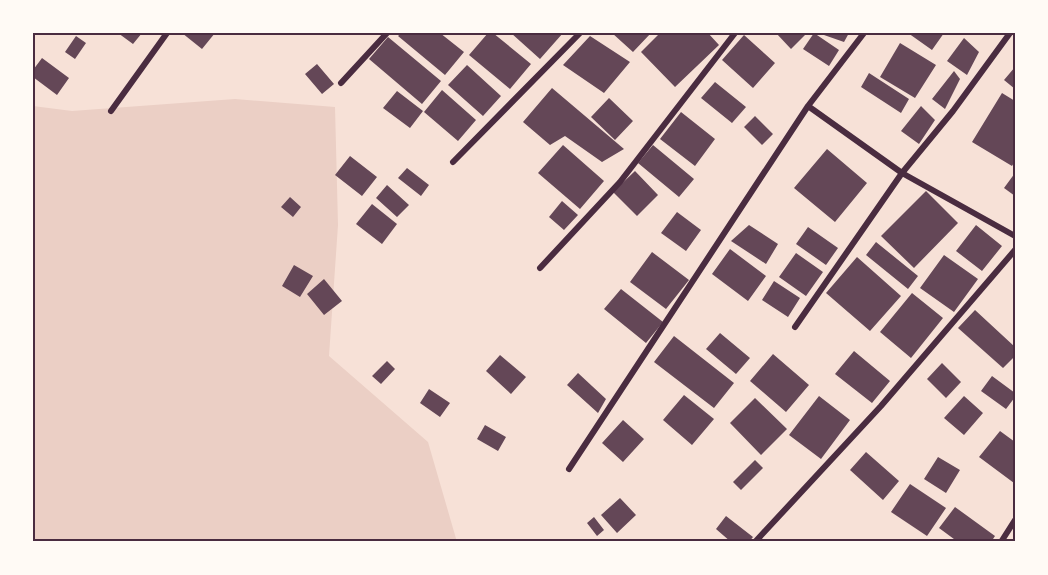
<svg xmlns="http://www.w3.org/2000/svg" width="1048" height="575" font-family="'Fira Sans',sans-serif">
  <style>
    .green { fill: #ebcfc5 }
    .building { fill: #644757 }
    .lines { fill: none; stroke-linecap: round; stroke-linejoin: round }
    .minor { stroke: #4a2c40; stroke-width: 6 }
    .neatline { fill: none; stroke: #4a2c40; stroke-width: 2 }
  </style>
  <rect width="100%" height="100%" fill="#f7e1d7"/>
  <path class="green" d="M 235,99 L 335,107 L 338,225 L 329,356 L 428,442 L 457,542 L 33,542 L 33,106 L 72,111 Z"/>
  <path class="building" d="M 118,33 L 142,33 L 133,44 Z
    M 182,33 L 215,33 L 202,49 Z
    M 401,33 L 440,33 L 464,52 L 445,75 L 398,36 Z
    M 488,33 L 493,33 L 531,64 L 510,89 L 469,55 Z
    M 511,33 L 563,33 L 540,59 Z
    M 612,33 L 651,33 L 633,52 Z
    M 660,33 L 708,33 L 719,45 L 675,87 L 641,52 Z
    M 776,33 L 807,33 L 791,49 Z
    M 814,33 L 839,50 L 829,66 L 803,49 Z
    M 825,33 L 849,33 L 844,42 L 824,35 Z
    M 908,33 L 944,33 L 932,50 Z
    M 744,35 L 775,63 L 753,88 L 722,60 Z
    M 76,36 L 86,43 L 75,59 L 65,52 Z
    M 590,36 L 630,62 L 604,93 L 563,65 Z
    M 388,37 L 441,81 L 422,104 L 369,59 Z
    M 964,38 L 979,52 L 967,75 L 947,61 Z
    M 900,43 L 936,65 L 915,98 L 880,77 Z
    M 42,58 L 69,78 L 57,95 L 33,77 L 33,70 Z
    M 317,64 L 334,84 L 322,94 L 305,74 Z
    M 467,65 L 501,96 L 483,116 L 448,85 Z
    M 1015,67 L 1015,89 L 1004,80 Z
    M 954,71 L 960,79 L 945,109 L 932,99 Z
    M 869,73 L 909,99 L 901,113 L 861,87 Z
    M 715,82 L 746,107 L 732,123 L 701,98 Z
    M 552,88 L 624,149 L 602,162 L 565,136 L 550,145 L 523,122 Z
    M 442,90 L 476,120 L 458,141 L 424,112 Z
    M 397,91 L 423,111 L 410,128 L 383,108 Z
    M 1002,93 L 1015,101 L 1015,161 L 1012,166 L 972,142 Z
    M 609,98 L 633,121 L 615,140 L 591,117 Z
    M 921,106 L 935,120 L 919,144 L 901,131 Z
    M 681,112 L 715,139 L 695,166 L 660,139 Z
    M 755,116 L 773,134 L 762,145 L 744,127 Z
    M 563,145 L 604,181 L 580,209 L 538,173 Z
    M 653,145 L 694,179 L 679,197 L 638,163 Z
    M 827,149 L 867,183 L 835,222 L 794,188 Z
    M 350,156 L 377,177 L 362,196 L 335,175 Z
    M 407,168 L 429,185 L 421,196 L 398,178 Z
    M 635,171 L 658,195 L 637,216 L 613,192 Z
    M 1015,173 L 1015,196 L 1004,188 Z
    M 387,185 L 409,205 L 397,217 L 376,198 Z
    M 926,191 L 958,223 L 914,268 L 881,236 Z
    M 290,197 L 301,207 L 293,217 L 281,207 Z
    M 562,201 L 578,215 L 564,230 L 549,217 Z
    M 372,204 L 397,224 L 382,244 L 356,224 Z
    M 677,212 L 701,230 L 686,251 L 661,233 Z
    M 749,225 L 778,244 L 766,264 L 731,241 Z
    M 976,225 L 1002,246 L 982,271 L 956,251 Z
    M 808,227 L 838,248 L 826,265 L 796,244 Z
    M 876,242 L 918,276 L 908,289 L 866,255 Z
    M 730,249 L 766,276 L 748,301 L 712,274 Z
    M 652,252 L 689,280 L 666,309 L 630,282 Z
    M 796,253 L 823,272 L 806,296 L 779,277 Z
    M 944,255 L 978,279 L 954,312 L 920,288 Z
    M 857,257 L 901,296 L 870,331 L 826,293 Z
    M 294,265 L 313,276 L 300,297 L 282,286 Z
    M 324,279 L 342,301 L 324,315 L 307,294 Z
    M 774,281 L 800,298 L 788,317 L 762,300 Z
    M 621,289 L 663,322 L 646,343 L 604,309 Z
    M 912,293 L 943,318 L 911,358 L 880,332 Z
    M 975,310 L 1015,347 L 1015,356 L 1003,368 L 958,328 Z
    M 720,333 L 750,358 L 736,374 L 706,349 Z
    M 674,336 L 734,383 L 714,408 L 654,362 Z
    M 854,351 L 890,381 L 872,403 L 835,374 Z
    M 773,354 L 809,385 L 786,412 L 750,381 Z
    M 500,355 L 526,377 L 511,394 L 486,371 Z
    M 387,361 L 395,369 L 381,384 L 372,376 Z
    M 942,363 L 961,382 L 946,398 L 927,379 Z
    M 578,373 L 606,399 L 598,413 L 567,385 Z
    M 992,376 L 1015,393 L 1015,397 L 1006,409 L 981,391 Z
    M 429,389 L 450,403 L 440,417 L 420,403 Z
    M 684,395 L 714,419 L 692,445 L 663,420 Z
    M 819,396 L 850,420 L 821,459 L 789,435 Z
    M 964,396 L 983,413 L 964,435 L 944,418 Z
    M 755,398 L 787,429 L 761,455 L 730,423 Z
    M 623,420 L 644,439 L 623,462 L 602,443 Z
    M 485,425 L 506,437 L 498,451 L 477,439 Z
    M 1000,431 L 1015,442 L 1014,483 L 979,457 Z
    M 866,452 L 899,481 L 883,500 L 850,470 Z
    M 938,457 L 960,470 L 946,493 L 924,479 Z
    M 755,460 L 763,468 L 741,490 L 733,482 Z
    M 910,484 L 946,508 L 927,536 L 891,512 Z
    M 620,498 L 636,515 L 617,533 L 601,515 Z
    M 955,507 L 995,536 L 991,542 L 958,542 L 939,528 Z
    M 726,516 L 753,537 L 749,542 L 731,542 L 716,529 Z
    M 594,517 L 604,530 L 597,536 L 587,523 Z"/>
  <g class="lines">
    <path class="minor" d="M 341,83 L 387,33
      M 808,106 L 902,173 L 1015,236
      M 111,111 L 167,33
      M 453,162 L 580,33
      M 540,268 L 620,182 L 735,33
      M 795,327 L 902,173 L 953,111 L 1010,33
      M 569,469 L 808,106 L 864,33
      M 755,542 L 881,406 L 1015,250
      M 1001,542 L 1015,520"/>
  </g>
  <rect width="1048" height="575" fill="none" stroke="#fffaf5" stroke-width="69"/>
  <rect x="34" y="34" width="980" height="506" class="neatline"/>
</svg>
